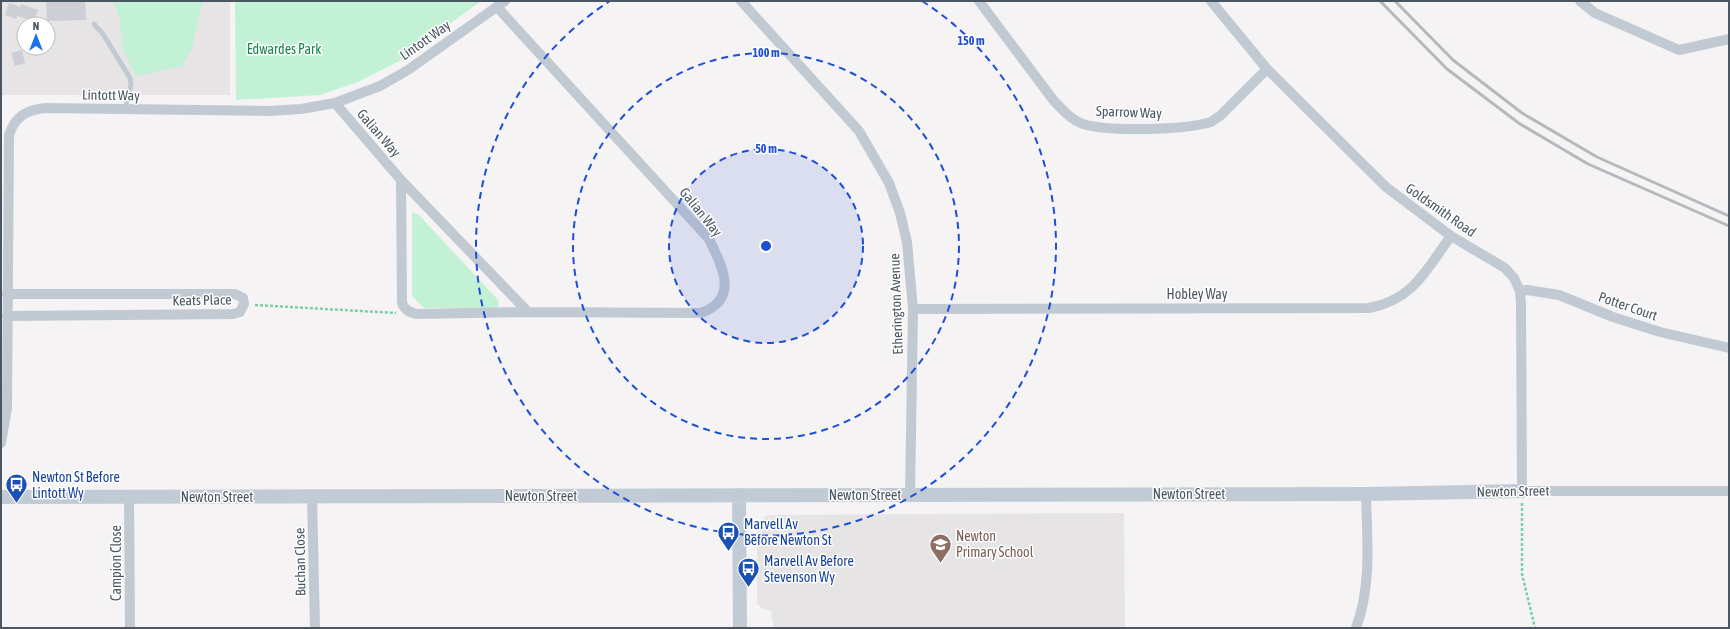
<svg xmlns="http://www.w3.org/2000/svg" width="1730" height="629" font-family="'Asap Condensed',sans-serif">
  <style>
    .education { fill: #e6e4e5; fill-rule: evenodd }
    .green { fill: #c3f1d5 }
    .building { fill: #cdcfd5 }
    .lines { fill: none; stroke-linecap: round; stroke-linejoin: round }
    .path { stroke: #7ad0a6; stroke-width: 2.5; stroke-dasharray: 3 2; stroke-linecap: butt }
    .lane { stroke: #c1cad2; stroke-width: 5 }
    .street { stroke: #c1cad2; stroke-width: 10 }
    .secondary { stroke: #c1cbd6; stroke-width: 14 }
    .rail { stroke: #b5b8bd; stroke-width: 3 }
    .ring { fill: none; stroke: #1d4ed8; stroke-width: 2; stroke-dasharray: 7 5 }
    .labels { text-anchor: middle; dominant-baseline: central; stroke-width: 3; stroke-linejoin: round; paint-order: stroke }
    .street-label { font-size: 14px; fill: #4a5661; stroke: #fff }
    .park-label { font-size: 14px; fill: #17864f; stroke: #fff }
    .transit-label { font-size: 14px; fill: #164399; stroke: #fff; text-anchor: start }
    .education-label { font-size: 14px; fill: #785e54; stroke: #fff; text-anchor: start }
    .centre { fill: #1d4ed8; stroke: #fff; stroke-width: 2 }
    .ring-label { font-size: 12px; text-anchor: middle; font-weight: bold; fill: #1d4ed8; stroke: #fff; stroke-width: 3; stroke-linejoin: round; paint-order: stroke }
  </style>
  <rect width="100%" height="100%" fill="#f5f3f3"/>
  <path class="education" d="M 1,1 L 230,1 L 230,95 L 1,95 ZM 24,24 L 48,24 L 48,48 L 24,48 Z
    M 1124,513 L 1125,628 L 774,628 L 771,611 L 763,609 L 757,604 L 757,524 L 768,515 Z"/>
  <path class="green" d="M 113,1 L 203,1 L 192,48 L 182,66 L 136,76 L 122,46 L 120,20 Z
    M 235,1 L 481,1 L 399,61 L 358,82 L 320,95 L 236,100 Z
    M 412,212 L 419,215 L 499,301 L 498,308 L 424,308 L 412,296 Z"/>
  <path class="building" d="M 46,1 L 85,1 L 86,20 L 47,21 Z
    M 9,3 L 20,7 L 21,4 L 38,10 L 34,21 L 17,16 L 16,19 L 5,15 Z
    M 22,50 L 25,63 L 15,66 L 11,53 Z"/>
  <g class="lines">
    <path class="path" d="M 255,305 L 396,313
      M 1522,503 L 1522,574 L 1535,628"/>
    <path class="lane" d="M 94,24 L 103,34 L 130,78 L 131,85 L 125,109"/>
    <path class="street" d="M 741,1 L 859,131 L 889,183 L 900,213 L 907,242 L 913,309 L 910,495
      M 979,1 L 1054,101 C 1063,110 1071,120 1083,124 C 1109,132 1184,130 1211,122 C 1214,120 1218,117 1221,115 L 1267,69
      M 1211,1 L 1267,69 L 1386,187 L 1451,236 L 1505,268 L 1514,278 L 1520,291 L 1521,304 L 1522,491 L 1729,491
      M 1580,1 L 1595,13 L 1679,50 L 1729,39
      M 335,103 L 401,180 L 528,312
      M 401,180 L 402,302 C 403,309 409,312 416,314 L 528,312 L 701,313 C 740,299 722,266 709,239 L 497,7
      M 1520,291 L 1527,290 L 1559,295 L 1613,317 L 1660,332 L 1729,348
      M 7,294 L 235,294 L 243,298 L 244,304 L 240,312 L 233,314 L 7,316
      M 913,309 L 1369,308 C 1413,300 1426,270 1451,236
      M 1,443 L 7,408 L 9,135 C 15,116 27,110 45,108 L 268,111 L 301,109 L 335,103 L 380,86 L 408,70 L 505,1
      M 312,496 L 315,628
      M 129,497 L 130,628
      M 1356,628 C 1372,585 1367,539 1366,494"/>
    <path class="secondary" d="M 739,495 L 740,628
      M 1,497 L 1366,494 L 1522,491"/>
    <path class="rail" d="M 1380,1 L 1447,69 L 1520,124 L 1588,164 L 1729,226
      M 1395,1 L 1453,60 L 1522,113 L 1597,157 L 1729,216"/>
  </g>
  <circle cx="766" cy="246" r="97" fill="#1d4ed8" fill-opacity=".12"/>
  <g class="ring">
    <circle cx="766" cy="246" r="97"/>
    <circle cx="766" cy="246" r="193"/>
    <path d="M922 1A290 290 0 1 1 610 1"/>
  </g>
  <defs>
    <symbol id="bus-pin" viewBox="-11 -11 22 30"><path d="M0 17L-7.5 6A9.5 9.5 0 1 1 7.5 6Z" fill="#1a4fb4" stroke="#fff"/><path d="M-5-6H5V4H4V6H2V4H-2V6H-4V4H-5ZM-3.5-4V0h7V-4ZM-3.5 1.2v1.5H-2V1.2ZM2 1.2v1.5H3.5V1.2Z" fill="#fff"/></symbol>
    <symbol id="school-pin" viewBox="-11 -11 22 30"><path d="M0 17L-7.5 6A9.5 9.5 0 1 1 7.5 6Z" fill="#8d6e63" stroke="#fff"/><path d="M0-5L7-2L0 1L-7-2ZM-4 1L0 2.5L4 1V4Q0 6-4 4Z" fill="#fff"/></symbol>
  </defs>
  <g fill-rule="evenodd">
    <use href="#bus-pin" x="4" y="472" width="25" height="34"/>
    <use href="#bus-pin" x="716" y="520" width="25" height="34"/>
    <use href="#school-pin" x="928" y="532" width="25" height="34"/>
    <use href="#bus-pin" x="736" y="556" width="25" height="34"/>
  </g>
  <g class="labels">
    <g class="street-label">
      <text transform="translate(425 40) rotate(-35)">Lintott Way</text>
      <text transform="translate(111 95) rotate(1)">Lintott Way</text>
      <text transform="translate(1129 112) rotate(2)">Sparrow Way</text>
      <text transform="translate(379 133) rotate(49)">Galian Way</text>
      <text transform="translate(1441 210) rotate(35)">Goldsmith Road</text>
      <text transform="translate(701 212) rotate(51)">Galian Way</text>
      <text x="1197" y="294">Hobley Way</text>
      <text transform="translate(202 300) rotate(-1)">Keats Place</text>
      <text transform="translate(896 304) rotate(-92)">Etherington Avenue</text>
      <text transform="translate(1628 306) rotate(19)">Potter Court</text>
      <text transform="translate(1513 491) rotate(-1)">Newton Street</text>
      <text x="1189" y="494">Newton Street</text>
      <text x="865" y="495">Newton Street</text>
      <text x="541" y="496">Newton Street</text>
      <text x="217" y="497">Newton Street</text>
      <text transform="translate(300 562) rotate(-91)">Buchan Close</text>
      <text transform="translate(116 563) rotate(-90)">Campion Close</text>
    </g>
    <g class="park-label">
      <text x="284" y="49">Edwardes Park</text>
    </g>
    <g class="transit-label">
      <text x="32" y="477">Newton St Before<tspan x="32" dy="16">Lintott Wy</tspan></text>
      <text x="744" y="524">Marvell Av<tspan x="744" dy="16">Before Newton St</tspan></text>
      <text x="764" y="561">Marvell Av Before<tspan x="764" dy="16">Stevenson Wy</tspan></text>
    </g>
    <g class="education-label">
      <text x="956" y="536">Newton<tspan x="956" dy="16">Primary School</tspan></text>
    </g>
  </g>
  <circle cx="766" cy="246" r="6" class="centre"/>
  <g class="ring-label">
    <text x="971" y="45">150 m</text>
    <text x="766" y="57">100 m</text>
    <text x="766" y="153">50 m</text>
  </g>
  <rect width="1730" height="629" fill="none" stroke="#4a5661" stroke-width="4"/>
  <g transform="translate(36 36)"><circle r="19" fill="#ffffff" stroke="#b7bbc0"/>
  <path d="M0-3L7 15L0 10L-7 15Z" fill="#1a73e8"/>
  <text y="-6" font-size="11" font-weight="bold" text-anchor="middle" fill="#4a5661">N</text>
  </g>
</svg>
